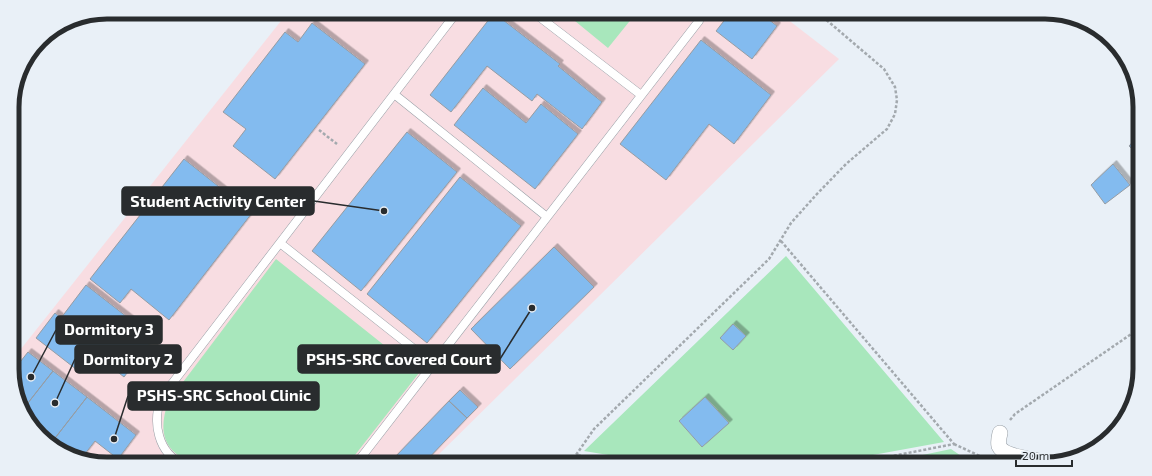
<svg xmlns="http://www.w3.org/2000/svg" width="1152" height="476" font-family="'Exo 2',sans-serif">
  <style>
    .education { fill: #f8dde2 }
    .green { fill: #a8e7bc }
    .building { fill: #83bbef; stroke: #969ca3; filter: url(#shadow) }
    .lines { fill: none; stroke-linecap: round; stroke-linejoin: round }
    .service-casing { stroke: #989fa6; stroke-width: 9 }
    .minor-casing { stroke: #989fa6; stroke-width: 16 }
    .path { stroke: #a3a9ae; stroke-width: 2.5; stroke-dasharray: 3 2; stroke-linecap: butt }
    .service { stroke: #fff; stroke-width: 8 }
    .minor { stroke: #fff; stroke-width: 15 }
    .rim { fill: none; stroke: #292c2e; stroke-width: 5 }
    .leader { fill: none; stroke: #292c2e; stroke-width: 1.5 }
    .callout-dot { fill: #292c2e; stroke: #e9f0f7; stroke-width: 1.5 }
    .callout { fill: #292c2e; stroke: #292c2e; stroke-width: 1.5 }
    .callout-label { font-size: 16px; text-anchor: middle; font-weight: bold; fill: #fff }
  </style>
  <defs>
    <filter id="shadow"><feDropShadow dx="3.5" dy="-3.5" stdDeviation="0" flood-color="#0004"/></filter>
  </defs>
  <rect width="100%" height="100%" fill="#e9f0f7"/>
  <path class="education" d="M 288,12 L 778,12 L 839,59 L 429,464 L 107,464 L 71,457 L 32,427 L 13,382 L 13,359 Z"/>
  <path class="green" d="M 564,12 L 637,12 L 608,48 Z
    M 786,256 L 944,442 L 862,457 L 851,464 L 653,464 L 645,461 L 584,451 Z
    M 276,259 L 419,373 L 348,464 L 195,464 C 163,452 158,432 168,402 Z
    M 951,449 L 970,462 L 969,464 L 880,464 Z"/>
  <path class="building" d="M 731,12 L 759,12 L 777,26 L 752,59 L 716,31 Z
    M 494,13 L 560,64 L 558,66 L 602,102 L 582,129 L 537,94 L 532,101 L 487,66 L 451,112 L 430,95 Z
    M 312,23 L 365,64 L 275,179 L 233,146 L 246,129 L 223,112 L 285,32 L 298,42 Z
    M 701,40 L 771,95 L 734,144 L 709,124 L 666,180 L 620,144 Z
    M 483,88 L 526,123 L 541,104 L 578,134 L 535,189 L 454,125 Z
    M 407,132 L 457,172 L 361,291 L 312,251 Z
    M 1139,135 L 1139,155 L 1129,146 Z
    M 184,159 L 252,213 L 169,320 L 131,289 L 120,303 L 90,279 Z
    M 1113,164 L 1130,185 L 1105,204 L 1091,185 Z
    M 460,177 L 521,226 L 427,343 L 367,294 Z
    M 554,247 L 594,287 L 510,369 L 471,329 Z
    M 86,285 L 154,338 L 124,377 L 95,354 L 81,373 L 36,338 L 55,313 L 61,318 Z
    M 733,324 L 746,336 L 733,350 L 720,338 Z
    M 28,352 L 53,371 L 24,408 L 13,382 L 13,371 Z
    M 53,371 L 87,397 L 52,442 L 32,427 L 24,408 Z
    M 460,390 L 478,407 L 467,418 L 449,401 Z
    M 87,397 L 136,435 L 118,459 L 95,441 L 81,459 L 71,457 L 52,442 Z
    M 705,397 L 729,423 L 702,447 L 679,421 Z
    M 449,401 L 467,418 L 423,464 L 402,464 L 395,457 Z
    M 395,457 L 402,464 L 388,464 Z"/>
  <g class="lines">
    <defs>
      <path id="service" d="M 533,12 L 641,95
        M 394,94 L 547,217
        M 280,243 L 433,364
        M 183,464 C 158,453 152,423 161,398 L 457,12
        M 356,464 L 695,26 L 699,21 L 700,12"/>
      <path id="minor" d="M 1000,433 C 999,437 998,442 999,446 C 1003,456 1030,459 1040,461 L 1044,464"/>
    </defs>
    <use href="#service" class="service-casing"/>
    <use href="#minor" class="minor-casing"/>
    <path class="path" d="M 319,130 L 337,144
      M 781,241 L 954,444 L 867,461 L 862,464
      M 1010,420 L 1015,414 L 1140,328
      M 954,444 L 984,458 L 981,464
      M 630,464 L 576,455 L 594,429 L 769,259 L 791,223 L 816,195 L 846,164 L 887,129 L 895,114 L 897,100 L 895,87 L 884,69 L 817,12"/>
    <use href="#service" class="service"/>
    <use href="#minor" class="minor"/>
  </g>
  <path d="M0 0H1152V476H0ZM107 19H1045A88 88 0 0 1 1133 107V369A88 88 0 0 1 1045 457H107A88 88 0 0 1 19 369V107A88 88 0 0 1 107 19Z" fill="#e9f0f7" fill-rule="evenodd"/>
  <path class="rim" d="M107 19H1045A88 88 0 0 1 1133 107V369A88 88 0 0 1 1045 457H107A88 88 0 0 1 19 369V107A88 88 0 0 1 107 19Z"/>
  <path class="leader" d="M384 211L314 201M31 377L56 330M532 308L500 359M55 403L75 359M114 439L128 396"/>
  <g class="callout-dot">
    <circle cx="384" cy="211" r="4"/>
    <circle cx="31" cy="377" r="4"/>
    <circle cx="532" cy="308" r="4"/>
    <circle cx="55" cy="403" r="4"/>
    <circle cx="114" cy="439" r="4"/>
  </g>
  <g class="callout">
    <rect x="122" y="187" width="192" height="28" rx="4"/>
    <rect x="56" y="316" width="106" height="28" rx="4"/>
    <rect x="298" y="345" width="202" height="28" rx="4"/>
    <rect x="75" y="345" width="106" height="28" rx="4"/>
    <rect x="128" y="382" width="191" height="28" rx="4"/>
  </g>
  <g class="callout-label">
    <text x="218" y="207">Student Activity Center</text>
    <text x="109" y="335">Dormitory 3</text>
    <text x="399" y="365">PSHS-SRC Covered Court</text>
    <text x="128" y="365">Dormitory 2</text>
    <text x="224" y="401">PSHS-SRC School Clinic</text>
  </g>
  <path d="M1016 460v6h56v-6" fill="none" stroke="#292c2e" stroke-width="2"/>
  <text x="1022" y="460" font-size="12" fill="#292c2e" stroke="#e9f0f7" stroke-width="3" paint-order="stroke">20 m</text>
</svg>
